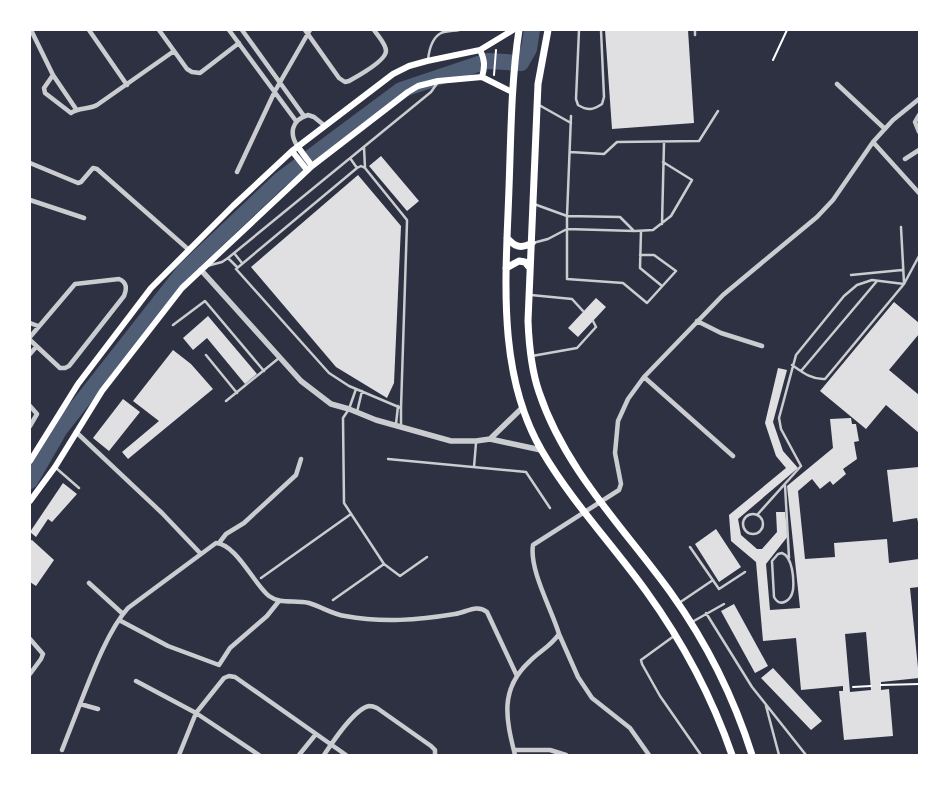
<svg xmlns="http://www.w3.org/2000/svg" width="949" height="785" font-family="'DM Sans',sans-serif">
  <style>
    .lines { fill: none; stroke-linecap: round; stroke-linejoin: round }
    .river { stroke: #4f5d75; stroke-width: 16 }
    .building { fill: #e0e0e3; fill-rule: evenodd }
    .path { stroke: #fff; stroke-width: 2 }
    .service { stroke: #caccd0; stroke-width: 2.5 }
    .minor { stroke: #caccd0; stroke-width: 4.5 }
    .tertiary { stroke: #caccd0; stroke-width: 5.5 }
    .secondary { stroke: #fff; stroke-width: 6 }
    .primary { stroke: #fff; stroke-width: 7 }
  </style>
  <rect width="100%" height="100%" fill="#2d3142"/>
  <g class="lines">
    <path class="river" d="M 30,481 L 60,429 L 184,271 L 280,180 L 401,90 L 487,61 L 521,63 L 529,49 L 532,30"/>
  </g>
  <path class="building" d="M 605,30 L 688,30 L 694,123 L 612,129 Z
    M 381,156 L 419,201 L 407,211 L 369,166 Z
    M 358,175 L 401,226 L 394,383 L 387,398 L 336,367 L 251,267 Z
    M 596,298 L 606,307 L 578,337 L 568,328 Z
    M 894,302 L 919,323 L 919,334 L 889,370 L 919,395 L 919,433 L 886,405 L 866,429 L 820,391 Z
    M 208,316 L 257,374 L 245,384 L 207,338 L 193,350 L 183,338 Z
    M 173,350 L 191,364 L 213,389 L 128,459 L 122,452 L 159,421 L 133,401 Z
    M 778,368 L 787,370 L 773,422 L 783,451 L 798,468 L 738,519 L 741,535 L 757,549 L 762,549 L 777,532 L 776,512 L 785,512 L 788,536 L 766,564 L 770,610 L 800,608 L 787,486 L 833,448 L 830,419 L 851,418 L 852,424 L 856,424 L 859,441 L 854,442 L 857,459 L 843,469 L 846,474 L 833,485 L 830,481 L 820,489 L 812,479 L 798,491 L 805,559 L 835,557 L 834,543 L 887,539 L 889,563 L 919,559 L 919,587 L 910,588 L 919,678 L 881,682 L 881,690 L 889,689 L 893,736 L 844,740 L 839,691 L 843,691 L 843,686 L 801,690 L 796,638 L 763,641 L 756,562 L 731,541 L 729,515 L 786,468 L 776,456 L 765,423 ZM 866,632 L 871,690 L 850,692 L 845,634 Z
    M 123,399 L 140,412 L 109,451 L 93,438 Z
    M 919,467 L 919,522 L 918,522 L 917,518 L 893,522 L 887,470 Z
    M 63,483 L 77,494 L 52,522 L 48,519 L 36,537 L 30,532 Z
    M 716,529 L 741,567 L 719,582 L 695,544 Z
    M 32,540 L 54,560 L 36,586 L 30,582 L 30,541 Z
    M 734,604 L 768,666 L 755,673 L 721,611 Z
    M 773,668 L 822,721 L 811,730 L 761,678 Z"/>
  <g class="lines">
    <path class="path" d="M 773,60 L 787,30
      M 494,75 L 496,50
      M 881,685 L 919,684
      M 853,687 L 871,686"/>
    <path class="service" d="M 579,30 L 576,99 L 578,105 C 588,111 593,110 602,104 L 604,97 L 601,30
      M 695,30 L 695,35
      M 428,60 C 429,50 432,38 441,33 C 446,31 454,31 459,30
      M 539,105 L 571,123
      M 571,116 L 567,216 L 567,279 L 623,283 L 647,303 L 676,271 L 654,255 L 640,255
      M 364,147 L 365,168
      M 570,152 L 604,154 L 617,142 L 699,141 L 718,111
      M 350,158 L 357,168
      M 534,204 L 567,216 L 620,217 L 633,230
      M 662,224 L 664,143
      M 901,227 L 904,283
      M 641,231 L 640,268 L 662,286
      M 533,243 L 548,239 L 567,229 L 635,231 L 653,230 L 671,216 L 692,180 L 663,162
      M 234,253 L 242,263
      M 228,258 L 237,267
      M 207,266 L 222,262 L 228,258 L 431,92 L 438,82
      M 851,275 L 902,270
      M 531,295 L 572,299 L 583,311
      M 173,325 L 205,301 L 264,371
      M 206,355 L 237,393
      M 532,356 L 577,348 L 596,327 L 593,321
      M 792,365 C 802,372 812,380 825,379 L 904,284 L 919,256
      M 801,371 L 877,281
      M 356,389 L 349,409 L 343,418 L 344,503 L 384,564 L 400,576 L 427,557
      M 226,401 L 279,358
      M 357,412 L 362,391
      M 396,424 L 398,406
      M 401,427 L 401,408 L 407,222 L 407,220 L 365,168 L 361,166 L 357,168 L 236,269 L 329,373 L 349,386 L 401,408
      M 388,459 L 526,472 L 550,508
      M 474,467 L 476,443
      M 56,468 L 79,488
      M 785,485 L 789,558
      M743 524a10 10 0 1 1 20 0a10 10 0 1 1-20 0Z
      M 757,515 L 801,466 L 781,429 L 779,418 L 796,355 L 844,296 L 857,285 L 872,280 L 904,284
      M 690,547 L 719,589 L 745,572
      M 782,553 C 793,557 794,580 793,590 C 791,601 780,608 774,597 L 772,561 L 778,554 Z
      M 261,578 L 351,514
      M 333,600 L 384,564
      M 679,603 L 713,580
      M 706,613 L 752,687 L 806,755
      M 692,622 L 724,604
      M 674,636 L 641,660 L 642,664 L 660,696 L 701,755
      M 766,706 L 779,755"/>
    <path class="minor" d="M 31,30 L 53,75 L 76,109
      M 89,30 L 127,85
      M 159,30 L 187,69 L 192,72 L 200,73 L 239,43
      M 229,30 L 296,121
      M 242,30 L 304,116
      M 305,30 L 339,78 L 345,82 L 349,81 C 358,76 386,61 386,51 C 386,44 378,36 374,30
      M 53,75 L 44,88 L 45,93 L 71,113 C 79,107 88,110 97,105 L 174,51
      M 837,84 L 885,129
      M 919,115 L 915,122 L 919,132
      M 873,142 L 919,193
      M 298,147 C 289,134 291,120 308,115 L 314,117 L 325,126
      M 905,159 L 919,150
      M 30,163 L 78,183 L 81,182 L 93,168 L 97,169 L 189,250
      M 237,172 L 275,91 L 310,30
      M 30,200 L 84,218
      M 697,321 L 721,333 L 762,346
      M 30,323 L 38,326
      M 30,337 L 75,284 L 119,279 C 127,282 127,289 124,296 L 69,366 L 65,368 L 60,368 L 30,340
      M 30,354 L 36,347
      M 644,377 L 733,456
      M 30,406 L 37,414 L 30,426
      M 76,432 L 162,513 L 200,553
      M 219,543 L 226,534 L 244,523 L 296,475 L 301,459
      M 89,583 L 123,614
      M 119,620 L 168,646 L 219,665 L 230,648 L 267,616 L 279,601
      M 559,634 L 578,677 L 592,698 L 630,728 L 649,755
      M 30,639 L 43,654 L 41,659 L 30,674
      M 136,681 L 196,713 L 259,755
      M 80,704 C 91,676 108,630 128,608 L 216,543 C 236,544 254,584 269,596 C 281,605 296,599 309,603 C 322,607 332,614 345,616 C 382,623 418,620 455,614 C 467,612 477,604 487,612 L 517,676
      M 62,750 L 80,704 L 98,709
      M 514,750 L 550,750 L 566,755
      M 179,755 L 196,713 L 224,678 L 229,676 L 235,677 L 346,755
      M 299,755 L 316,734
      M 324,755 C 332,743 354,709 369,706 C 371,706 375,707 377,708 L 431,746 L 435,750 L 435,755
      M 515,755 C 506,719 499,689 530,661 C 540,651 551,646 559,634 C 552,610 529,570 533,545 L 619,490 L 621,484 L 615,453 L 618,421 L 628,399 L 644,377 L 723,295 L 817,217 L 833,200 L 873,142 L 893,120 L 919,99"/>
    <path class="tertiary" d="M 201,270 L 301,381 L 331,404 L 349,409 L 376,420 L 451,441 L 476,441 L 490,439 L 541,450
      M 490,439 L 522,408"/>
    <path class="secondary" d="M 480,50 C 485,60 485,67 482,77
      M 298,147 L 312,166
      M 292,151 L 307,170
      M 30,461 L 78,384 L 151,288 L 233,206 L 292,151 L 393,74 L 409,66 L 427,61 L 480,50 L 513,30
      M 30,501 L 55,467 L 102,391 L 182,288 L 312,166 L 408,92 L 418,86 L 438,81 L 482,77 L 512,92"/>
    <path class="primary" d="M 519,30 C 511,82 511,135 509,188 C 506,276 496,372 542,451 C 572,502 612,544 646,591 C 682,641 712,697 732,755
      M 548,30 L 538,84 L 528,321 C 529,345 531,369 539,392 C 565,470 624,528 671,593 C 706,642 734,698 752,755
      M 507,238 C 515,247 521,249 532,243
      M 506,268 L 519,261 L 525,262 L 530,268"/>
  </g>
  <rect width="949" height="785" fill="none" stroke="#ffffff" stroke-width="62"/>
</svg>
